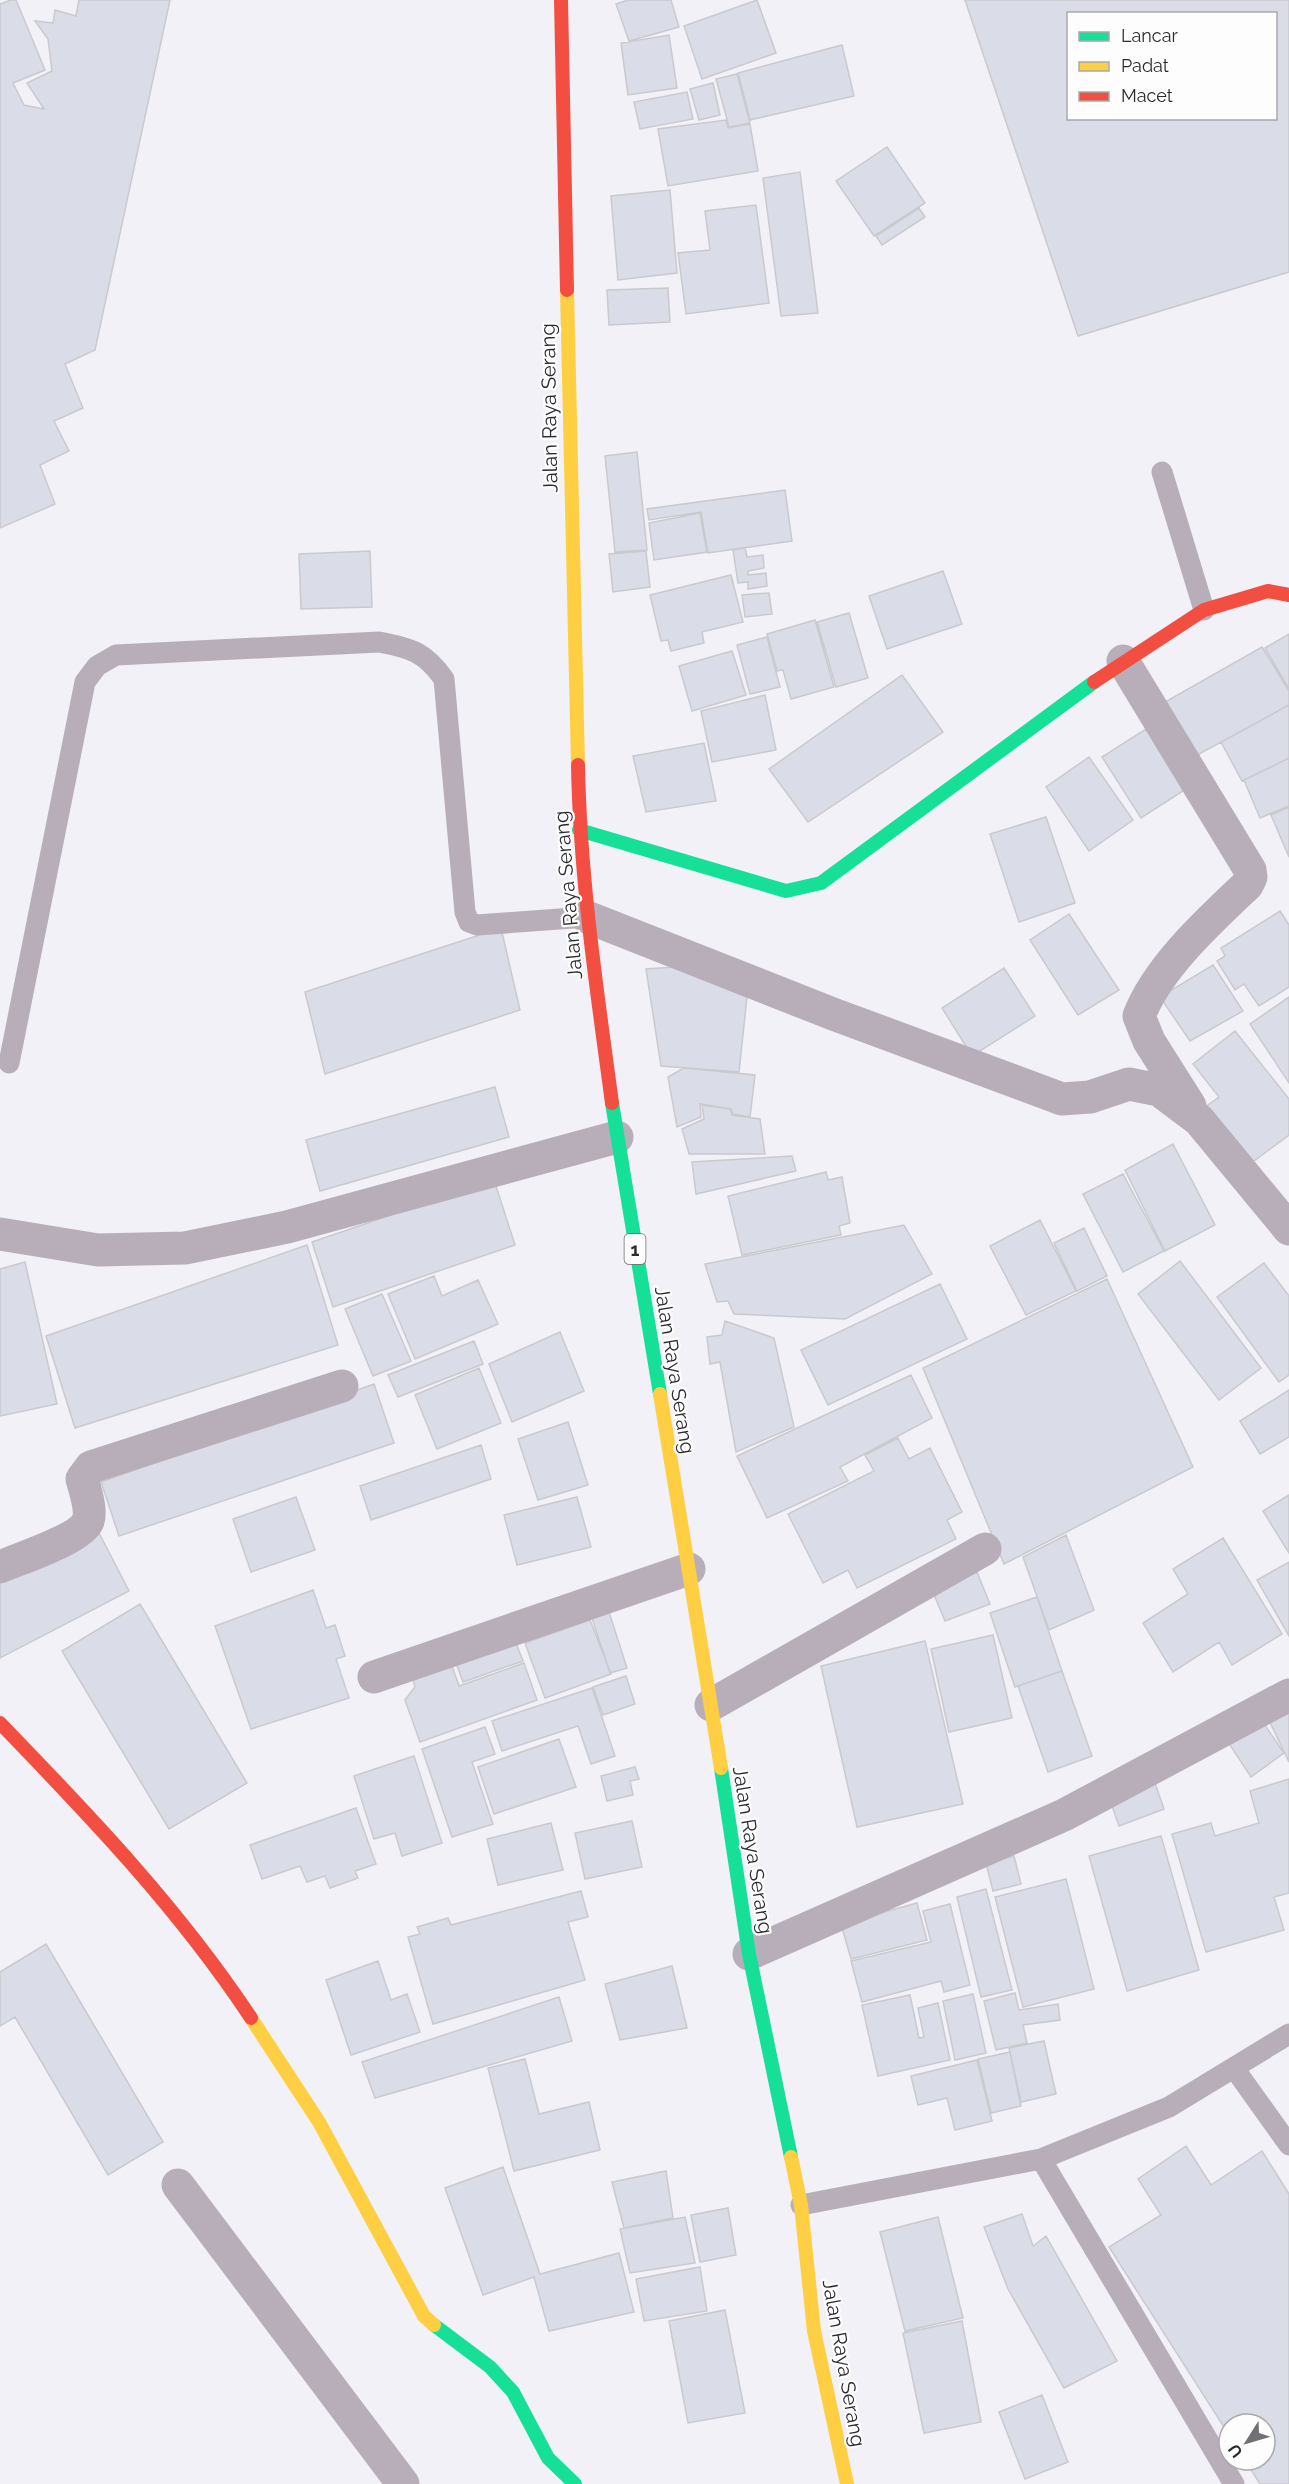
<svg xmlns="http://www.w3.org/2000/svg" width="1289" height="2484" font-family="Raleway,sans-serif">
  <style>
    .building { fill: #dadce8; stroke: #c9c9ce; stroke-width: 1.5; fill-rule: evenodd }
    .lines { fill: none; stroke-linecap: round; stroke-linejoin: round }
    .lane { stroke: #b8aeb9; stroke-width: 21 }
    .street { stroke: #b8aeb9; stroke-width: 33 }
    .fast { stroke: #16e098; stroke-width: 14 }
    .slow { stroke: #ffcf43; stroke-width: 14 }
    .jam { stroke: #f24e42; stroke-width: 14 }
    .labels { text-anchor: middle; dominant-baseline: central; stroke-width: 4.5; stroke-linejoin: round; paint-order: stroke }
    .shield { fill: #fdfdfd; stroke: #6a696c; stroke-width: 1.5 }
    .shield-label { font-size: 18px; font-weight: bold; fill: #2b2a2e }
    .street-label { font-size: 20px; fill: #2b2a2e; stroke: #fdfdfd }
  </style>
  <rect width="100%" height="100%" fill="#f2f1f7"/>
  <path class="building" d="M 11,0 L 16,0 L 45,70 L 13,83 L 24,105 L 44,109 L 27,83 L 52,71 L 48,39 L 35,21 L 53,23 L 55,10 L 76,16 L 79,0 L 170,0 L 95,350 L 65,364 L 83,408 L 54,421 L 69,451 L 40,465 L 55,504 L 0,528 L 0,4 Z
    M 628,0 L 671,0 L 679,27 L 629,41 L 616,4 Z
    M 757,0 L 776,53 L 702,79 L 684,26 Z
    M 965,0 L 1289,0 L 1289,272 L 1078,336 ZM 1068,14 L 1276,14 L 1276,118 L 1068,118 Z
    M 669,35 L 677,88 L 628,95 L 621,43 Z
    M 842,45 L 854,96 L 750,120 L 738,73 Z
    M 737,74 L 750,123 L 729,127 L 716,79 Z
    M 713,83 L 720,115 L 699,120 L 690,89 Z
    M 687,92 L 693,119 L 640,129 L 634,102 Z
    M 726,120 L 728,128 L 750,124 L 758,171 L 668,186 L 658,129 Z
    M 887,147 L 925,203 L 874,236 L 836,181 Z
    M 800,172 L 818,313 L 781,316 L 763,178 Z
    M 670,190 L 677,273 L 618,280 L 611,196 Z
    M 756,205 L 769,303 L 686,314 L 678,253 L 710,250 L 705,211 Z
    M 919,208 L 925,217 L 882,245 L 876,236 Z
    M 668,288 L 670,322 L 609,325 L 607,290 Z
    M 637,452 L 647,550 L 615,552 L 605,456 Z
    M 785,490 L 792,541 L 708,553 L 701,512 L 649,520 L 647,509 Z
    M 700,513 L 707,552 L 654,560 L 649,523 Z
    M 745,548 L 747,557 L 763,555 L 764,568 L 748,571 L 748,575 L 766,573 L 767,586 L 748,589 L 748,582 L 738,583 L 733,550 Z
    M 370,551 L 372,607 L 301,609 L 299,554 Z
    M 646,551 L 650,587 L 613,592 L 609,554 Z
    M 943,571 L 962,624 L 887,649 L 869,596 Z
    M 731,575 L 743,622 L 702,632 L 704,643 L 671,651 L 668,640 L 661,641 L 650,595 Z
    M 769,593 L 772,614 L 745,617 L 742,595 Z
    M 849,613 L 868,678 L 836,687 L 817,622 Z
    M 815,620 L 834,687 L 791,699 L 783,670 L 777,671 L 767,634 Z
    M 1289,634 L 1289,689 L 1265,648 Z
    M 767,637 L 780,687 L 750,694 L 737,645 Z
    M 1262,647 L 1289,691 L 1289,705 L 1190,759 L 1158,706 Z
    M 732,651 L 746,695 L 692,711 L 679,666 Z
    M 902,675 L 943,732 L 808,822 L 769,769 Z
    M 765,695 L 776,750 L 712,762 L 701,711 Z
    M 1289,705 L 1289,758 L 1242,781 L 1221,742 Z
    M 1146,729 L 1186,789 L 1141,818 L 1102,757 Z
    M 704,743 L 716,801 L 646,812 L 633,756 Z
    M 1089,757 L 1133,820 L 1089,851 L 1046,787 Z
    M 1289,758 L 1289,806 L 1260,818 L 1244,780 Z
    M 1289,807 L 1289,857 L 1271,815 Z
    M 1046,817 L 1075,903 L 1019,922 L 990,834 Z
    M 1280,911 L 1289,925 L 1289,987 L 1259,1006 L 1244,984 L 1235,990 L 1217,961 L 1225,956 L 1221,948 Z
    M 1069,914 L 1119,990 L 1078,1015 L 1030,940 Z
    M 501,928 L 520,1010 L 325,1074 L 305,992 Z
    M 1213,965 L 1243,1011 L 1190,1041 L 1160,997 Z
    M 674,967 L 747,997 L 739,1072 L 661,1066 L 646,969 Z
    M 1004,968 L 1035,1016 L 972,1056 L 942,1008 Z
    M 1289,997 L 1289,1083 L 1250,1024 Z
    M 1235,1031 L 1289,1099 L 1289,1135 L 1246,1167 L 1201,1110 L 1219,1097 L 1193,1064 Z
    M 684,1068 L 755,1075 L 750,1117 L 733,1114 L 731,1109 L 700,1104 L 701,1117 L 677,1127 L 668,1077 Z
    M 495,1087 L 509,1137 L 320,1191 L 306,1140 Z
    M 702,1105 L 730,1109 L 732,1115 L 760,1119 L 765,1154 L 689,1154 L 682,1129 L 704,1119 Z
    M 1173,1144 L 1215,1225 L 1165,1251 L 1125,1170 Z
    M 792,1156 L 796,1171 L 696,1194 L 692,1162 Z
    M 826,1172 L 828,1180 L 842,1177 L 850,1223 L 839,1226 L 841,1235 L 742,1255 L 728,1196 Z
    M 1123,1174 L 1164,1251 L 1123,1272 L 1083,1194 Z
    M 494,1180 L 515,1245 L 333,1307 L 312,1242 Z
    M 1040,1220 L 1076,1291 L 1026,1315 L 990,1246 Z
    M 904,1225 L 932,1274 L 845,1319 L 734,1314 L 728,1301 L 717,1302 L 705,1264 Z
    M 1084,1228 L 1107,1276 L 1077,1291 L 1054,1243 Z
    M 307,1245 L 338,1345 L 75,1428 L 46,1336 Z
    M 1180,1261 L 1261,1368 L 1219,1400 L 1138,1294 Z
    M 25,1262 L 57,1404 L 0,1416 L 0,1269 Z
    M 1264,1263 L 1289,1296 L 1289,1375 L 1279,1382 L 1217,1297 Z
    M 434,1276 L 442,1296 L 478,1280 L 498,1324 L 415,1359 L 388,1294 Z
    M 1107,1279 L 1193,1467 L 1004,1564 L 923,1368 Z
    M 940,1284 L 967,1339 L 828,1405 L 801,1350 Z
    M 382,1294 L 411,1361 L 373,1376 L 345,1309 Z
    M 725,1321 L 774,1338 L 794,1427 L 736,1452 L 720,1362 L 710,1364 L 707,1337 L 722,1335 Z
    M 560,1332 L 584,1391 L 512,1422 L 489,1364 Z
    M 474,1341 L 483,1364 L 398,1397 L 388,1375 Z
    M 479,1368 L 501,1423 L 437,1449 L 415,1395 Z
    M 911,1375 L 932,1418 L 840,1467 L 848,1481 L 767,1518 L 737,1456 Z
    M 374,1384 L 394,1443 L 119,1536 L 101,1482 Z
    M 1289,1390 L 1289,1437 L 1260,1454 L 1240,1421 Z
    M 568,1422 L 588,1485 L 538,1500 L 518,1439 Z
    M 898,1438 L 909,1459 L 930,1448 L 962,1512 L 947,1520 L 956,1539 L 857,1588 L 848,1570 L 823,1583 L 788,1514 L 874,1471 L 865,1455 Z
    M 481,1445 L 491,1479 L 371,1520 L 360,1486 Z
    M 1289,1495 L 1289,1553 L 1263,1511 Z
    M 296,1497 L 315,1550 L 251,1572 L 233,1519 Z
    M 577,1497 L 591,1547 L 517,1565 L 504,1515 Z
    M 98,1531 L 129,1591 L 0,1658 L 0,1582 Z
    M 1066,1535 L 1094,1610 L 1049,1630 L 1023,1557 Z
    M 1223,1538 L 1282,1634 L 1232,1665 L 1219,1642 L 1173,1672 L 1143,1623 L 1188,1594 L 1173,1569 Z
    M 1289,1562 L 1289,1636 L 1257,1580 Z
    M 977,1572 L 990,1604 L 945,1621 L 932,1590 Z
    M 313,1590 L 326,1628 L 335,1625 L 345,1656 L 336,1659 L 349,1698 L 251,1729 L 215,1626 Z
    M 1037,1597 L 1062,1671 L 1015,1687 L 990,1613 Z
    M 140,1604 L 247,1783 L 169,1829 L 62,1651 Z
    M 609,1612 L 627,1668 L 610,1673 L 592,1618 Z
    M 590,1620 L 611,1674 L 545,1698 L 525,1643 Z
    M 993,1635 L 1012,1718 L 949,1732 L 931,1649 Z
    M 925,1641 L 963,1804 L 857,1827 L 821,1666 Z
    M 516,1643 L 523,1661 L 463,1682 L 456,1663 Z
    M 524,1663 L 537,1700 L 420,1742 L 405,1700 L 415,1687 L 413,1680 L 452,1666 L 459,1686 Z
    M 1062,1671 L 1092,1756 L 1048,1772 L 1018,1686 Z
    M 626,1676 L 635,1704 L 603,1715 L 593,1687 Z
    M 592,1688 L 615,1756 L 591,1764 L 578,1726 L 502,1751 L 492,1721 Z
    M 1289,1701 L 1289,1762 L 1265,1712 Z
    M 1258,1715 L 1284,1753 L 1251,1777 L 1226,1739 Z
    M 485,1727 L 495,1754 L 472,1762 L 493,1824 L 452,1837 L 422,1749 Z
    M 559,1739 L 576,1787 L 494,1814 L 478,1767 Z
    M 414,1756 L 442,1843 L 402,1856 L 395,1833 L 374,1839 L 354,1776 Z
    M 635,1767 L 639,1779 L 630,1781 L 633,1795 L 607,1801 L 601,1776 Z
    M 1289,1779 L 1289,1893 L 1274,1897 L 1284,1930 L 1206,1952 L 1172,1834 L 1211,1823 L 1215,1836 L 1259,1823 L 1250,1791 Z
    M 1155,1783 L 1164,1809 L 1119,1826 L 1110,1800 Z
    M 356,1808 L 376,1864 L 355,1871 L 358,1878 L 330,1888 L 325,1876 L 307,1882 L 300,1866 L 262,1879 L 250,1845 Z
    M 632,1821 L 642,1867 L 585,1879 L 575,1833 Z
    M 551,1823 L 563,1870 L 498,1885 L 487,1839 Z
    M 1161,1836 L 1199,1970 L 1127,1991 L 1089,1856 Z
    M 1014,1856 L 1021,1884 L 993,1891 L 986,1863 Z
    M 1066,1879 L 1094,1989 L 1023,2007 L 995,1897 Z
    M 986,1889 L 1012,1990 L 981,1997 L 957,1897 Z
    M 581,1891 L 588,1917 L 568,1922 L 585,1980 L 433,2024 L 408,1937 L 420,1934 L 417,1927 L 448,1918 L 451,1925 Z
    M 917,1903 L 927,1940 L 851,1959 L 841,1924 Z
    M 950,1904 L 970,1985 L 944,1992 L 941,1981 L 862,2002 L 851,1961 L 931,1942 L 923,1911 Z
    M 46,1944 L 163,2142 L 108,2175 L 15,2017 L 0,2026 L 0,1972 Z
    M 378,1961 L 391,2000 L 407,1994 L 420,2032 L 351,2055 L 326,1980 Z
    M 672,1966 L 687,2028 L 620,2040 L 605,1984 Z
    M 1015,1993 L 1019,2010 L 1058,2004 L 1060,2020 L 1023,2025 L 1027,2043 L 996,2050 L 984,2001 Z
    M 973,1994 L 986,2053 L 955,2060 L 943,2001 Z
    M 910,1995 L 919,2038 L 924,2037 L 918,2008 L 938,2003 L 950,2060 L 878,2076 L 862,2005 Z
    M 559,1997 L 572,2041 L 375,2098 L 362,2062 Z
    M 1044,2041 L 1056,2094 L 1021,2102 L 1009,2048 Z
    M 1010,2052 L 1021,2106 L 991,2113 L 978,2059 Z
    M 525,2059 L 539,2114 L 589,2102 L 600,2150 L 514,2171 L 488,2068 Z
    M 977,2060 L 992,2121 L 955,2130 L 947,2098 L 918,2105 L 911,2076 Z
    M 1186,2146 L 1211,2185 L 1262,2151 L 1289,2194 L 1289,2484 L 1260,2484 L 1245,2460 L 1265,2460 L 1265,2424 L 1229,2424 L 1229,2435 L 1109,2247 L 1161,2215 L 1138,2179 Z
    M 503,2167 L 540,2274 L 619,2253 L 634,2312 L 549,2331 L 534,2277 L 483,2295 L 445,2188 Z
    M 666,2171 L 673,2218 L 624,2228 L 612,2182 Z
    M 728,2208 L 736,2255 L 700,2262 L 691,2215 Z
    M 1022,2214 L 1033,2246 L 1046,2236 L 1117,2361 L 1064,2388 L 1008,2289 L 984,2227 Z
    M 685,2217 L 695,2263 L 630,2273 L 620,2229 Z
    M 938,2217 L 963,2318 L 905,2331 L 880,2232 Z
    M 700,2267 L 707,2311 L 644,2321 L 636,2279 Z
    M 725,2310 L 745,2413 L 688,2423 L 669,2321 Z
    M 962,2321 L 981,2422 L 924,2433 L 903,2333 Z
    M 1042,2395 L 1068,2462 L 1025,2479 L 999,2412 Z"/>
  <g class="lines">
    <path class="lane" d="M 1162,472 L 1204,610
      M 9,1063 L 85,682 L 97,666 L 116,655 L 379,642 C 411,648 425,652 444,679 L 465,912 L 469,922 L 477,925 L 587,917
      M 1234,2068 L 1289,2145
      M 1041,2159 L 1234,2484
      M 801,2205 L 1041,2159 L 1169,2107 L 1289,2034"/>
    <path class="street" d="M 1123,661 L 1250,870 L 1251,877 L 1247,885 C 1209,921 1158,967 1139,1016 L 1149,1041 L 1190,1106
      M 587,917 L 833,1014 L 1062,1099 L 1090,1097 L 1129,1084 L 1159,1090 L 1199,1120 L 1289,1229
      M 0,1234 L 98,1250 L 185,1248 L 287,1227 L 617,1137
      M 0,1567 C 18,1559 81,1539 88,1521 C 92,1510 85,1490 82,1479 L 91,1467 L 342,1386
      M 374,1677 L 689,1569
      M 711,1705 L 985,1549
      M 749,1954 L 1064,1815 L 1289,1695
      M 178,2185 L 403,2484"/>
    <path class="fast" d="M 579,830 L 786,891 L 821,883 L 1094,682
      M 612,1103 L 660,1394
      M 721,1768 L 749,1954 L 791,2157
      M 434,2325 L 490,2367 L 513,2392 L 548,2458 L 575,2484"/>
    <path class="slow" d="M 567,290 L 578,765
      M 660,1394 L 721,1768
      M 251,2018 L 319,2122 L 424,2316 L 434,2325
      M 791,2157 L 801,2205 L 814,2331 L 847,2484"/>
    <path class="jam" d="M 561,0 L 567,290
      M 1094,682 L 1204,610 L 1268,591 L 1289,595
      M 578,765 C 580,879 597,991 612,1103
      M 0,1723 C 90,1816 179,1909 251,2018"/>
  </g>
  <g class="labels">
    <rect class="shield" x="624.5" y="1234" width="21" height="30" rx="4.5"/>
    <g class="shield-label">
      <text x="635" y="1249">1</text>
    </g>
    <g class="street-label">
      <text transform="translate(549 408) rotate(-91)">Jalan Raya Serang</text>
      <text transform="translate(568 895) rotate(-95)">Jalan Raya Serang</text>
      <text transform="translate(675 1370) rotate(81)">Jalan Raya Serang</text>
      <text transform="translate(753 1850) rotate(81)">Jalan Raya Serang</text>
      <text transform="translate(844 2363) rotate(80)">Jalan Raya Serang</text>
    </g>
  </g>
  <rect x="1067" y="12" width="210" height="108" fill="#fdfdfd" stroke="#a9a9aa" stroke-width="1.5"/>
  <rect x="1079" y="32" width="30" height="9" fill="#16e098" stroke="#a9a9aa" stroke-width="1.5"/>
  <text x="1121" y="42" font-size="18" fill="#2b2a2e">Lancar</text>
  <rect x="1079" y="62" width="30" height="9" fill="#ffcf43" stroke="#a9a9aa" stroke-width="1.5"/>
  <text x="1121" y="72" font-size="18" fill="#2b2a2e">Padat</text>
  <rect x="1079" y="92" width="30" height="9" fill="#f24e42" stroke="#a9a9aa" stroke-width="1.5"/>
  <text x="1121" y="102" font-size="18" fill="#2b2a2e">Macet</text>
  <g transform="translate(1247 2442) rotate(233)"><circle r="28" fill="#fdfdfd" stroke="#a9a9aa" stroke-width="1.5"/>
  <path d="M0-4.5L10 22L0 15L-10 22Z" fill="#717074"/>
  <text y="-9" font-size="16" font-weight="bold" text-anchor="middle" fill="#2b2a2e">U</text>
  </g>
</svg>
